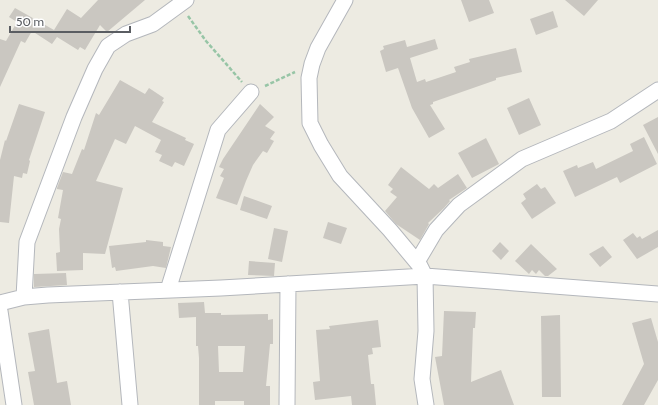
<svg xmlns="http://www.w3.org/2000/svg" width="658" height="405" font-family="Cabin,sans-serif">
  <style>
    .building { fill: #cac7c1; fill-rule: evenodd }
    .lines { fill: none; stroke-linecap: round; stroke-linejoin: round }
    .minor-casing { stroke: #b4b7bc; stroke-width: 17 }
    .path { stroke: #97c5a6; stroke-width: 2.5; stroke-dasharray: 4 2; stroke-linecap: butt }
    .minor { stroke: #fff; stroke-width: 15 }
  </style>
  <rect width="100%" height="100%" fill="#edebe2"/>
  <path class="building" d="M 98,0 L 145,0 L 107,32 L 100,25 L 85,50 L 80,47 L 78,50 L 57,37 L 52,44 L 32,31 L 25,43 L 21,41 L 0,87 L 0,39 L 6,41 L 17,22 L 9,17 L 15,8 L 54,30 L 67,9 L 81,18 Z
    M 461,0 L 489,0 L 494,13 L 469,22 Z
    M 565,0 L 598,0 L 584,16 Z
    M 553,11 L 558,27 L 536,35 L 530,19 Z
    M 435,39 L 438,49 L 410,58 L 417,82 L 425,79 L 426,82 L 456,72 L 454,67 L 470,62 L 469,59 L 516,48 L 522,72 L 496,78 L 496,80 L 433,102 L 433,104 L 430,105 L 445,129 L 429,138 L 412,108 L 398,68 L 386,72 L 380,51 L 384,49 L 383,46 L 405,40 L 407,47 Z
    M 120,80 L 145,94 L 149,88 L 164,98 L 162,101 L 164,102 L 152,122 L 186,138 L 185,140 L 194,144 L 184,166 L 175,162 L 172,167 L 159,161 L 162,155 L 155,152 L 161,140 L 135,126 L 126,144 L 115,139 L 96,181 L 123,188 L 105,254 L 83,253 L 83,270 L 57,271 L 56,253 L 60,252 L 59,229 L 61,219 L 58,218 L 63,190 L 57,189 L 57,188 L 63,172 L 72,174 L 82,149 L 84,150 L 96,113 L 99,115 Z
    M 529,98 L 541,125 L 519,135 L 507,108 Z
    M 19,104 L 45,112 L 29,160 L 30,161 L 27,174 L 23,173 L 22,178 L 14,176 L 9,223 L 0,222 L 0,160 L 5,140 L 6,141 Z
    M 260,104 L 274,117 L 265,126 L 275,132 L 270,139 L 274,141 L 267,153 L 263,151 L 253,165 L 246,181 L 237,205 L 216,198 L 224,178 L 220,176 L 224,169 L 219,167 L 223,159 Z
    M 658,117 L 658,154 L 643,125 Z
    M 644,137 L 657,164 L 620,183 L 617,177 L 575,197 L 563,171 L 577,165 L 578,168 L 593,162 L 596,169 L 633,151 L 630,144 Z
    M 486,138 L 499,164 L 472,178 L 458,153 Z
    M 401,167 L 429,189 L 434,184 L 438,188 L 458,174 L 467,188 L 449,200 L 450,201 L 444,208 L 428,223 L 429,224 L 420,240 L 396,224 L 385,211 L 397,197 L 390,192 L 393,189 L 388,185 Z
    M 537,184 L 541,189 L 545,187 L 556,203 L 532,219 L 521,203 L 526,199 L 523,194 Z
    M 244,196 L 272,206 L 267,219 L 240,210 Z
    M 328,222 L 347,228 L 341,244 L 323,238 Z
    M 274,228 L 288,231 L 282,262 L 268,259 Z
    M 658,230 L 658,247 L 637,259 L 623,240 L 633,233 L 637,238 L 640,236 L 642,239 Z
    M 146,240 L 163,242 L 163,246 L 171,247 L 166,268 L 153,266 L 116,271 L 115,267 L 112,268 L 109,246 L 146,242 Z
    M 500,242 L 509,251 L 501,260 L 492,251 Z
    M 531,244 L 557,269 L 548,276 L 545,276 L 539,270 L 536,274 L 532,270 L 529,274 L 515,261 Z
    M 603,246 L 612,257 L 600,267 L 589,254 Z
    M 249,261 L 275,263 L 274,276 L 248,275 Z
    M 66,273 L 67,285 L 34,287 L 34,274 Z
    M 204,302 L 205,313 L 221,313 L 221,315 L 268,314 L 268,320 L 273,319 L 273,344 L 270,344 L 266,386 L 270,386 L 270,405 L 244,405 L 244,401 L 215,401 L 215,405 L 199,405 L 199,358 L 198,346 L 196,346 L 196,317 L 179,318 L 178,303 ZM 218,346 L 245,346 L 243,372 L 219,372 Z
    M 444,311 L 476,312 L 475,328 L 473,328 L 471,382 L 501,370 L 514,405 L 444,405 L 435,357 L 442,356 Z
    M 560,315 L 561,397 L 542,397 L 541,316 Z
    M 651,318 L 658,342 L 658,380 L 644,405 L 622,405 L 644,364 L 632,323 Z
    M 378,320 L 381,347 L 372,348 L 373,354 L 368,355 L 371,384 L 374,384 L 376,405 L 352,405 L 351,396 L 315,400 L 313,382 L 320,381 L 316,330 L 330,329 L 329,326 Z
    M 49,329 L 57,383 L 67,381 L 71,405 L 34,405 L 28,372 L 35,371 L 28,333 Z"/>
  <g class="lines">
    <defs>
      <path id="minor" d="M 345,0 L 318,48 L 312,64 L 309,78 L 310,123 L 321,145 L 340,176 L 390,230 L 420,266 L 425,276 L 426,331 L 422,379 L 426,405
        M 417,262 L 436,230 L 459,205 L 522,159 L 611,121 L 658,90
        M 168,290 L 218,130 L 251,92
        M 120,292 L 130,405
        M 24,297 L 27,242 L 74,117 L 95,69 L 108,46 L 126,34 L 153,24 L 186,0
        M 0,303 L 24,297 L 48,295 L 221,288 L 425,276 L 658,294
        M 0,311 L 14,405
        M 287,405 L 288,284"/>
    </defs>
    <use href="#minor" class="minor-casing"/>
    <path class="path" d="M 188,16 L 206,41 L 242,82
      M 265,86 L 295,72"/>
    <use href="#minor" class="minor"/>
  </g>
  <path d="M10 26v6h120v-6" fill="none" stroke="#5a5d62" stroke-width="2"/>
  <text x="16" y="26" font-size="12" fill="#5a5d62" stroke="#ffffff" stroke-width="3" paint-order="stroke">50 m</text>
</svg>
